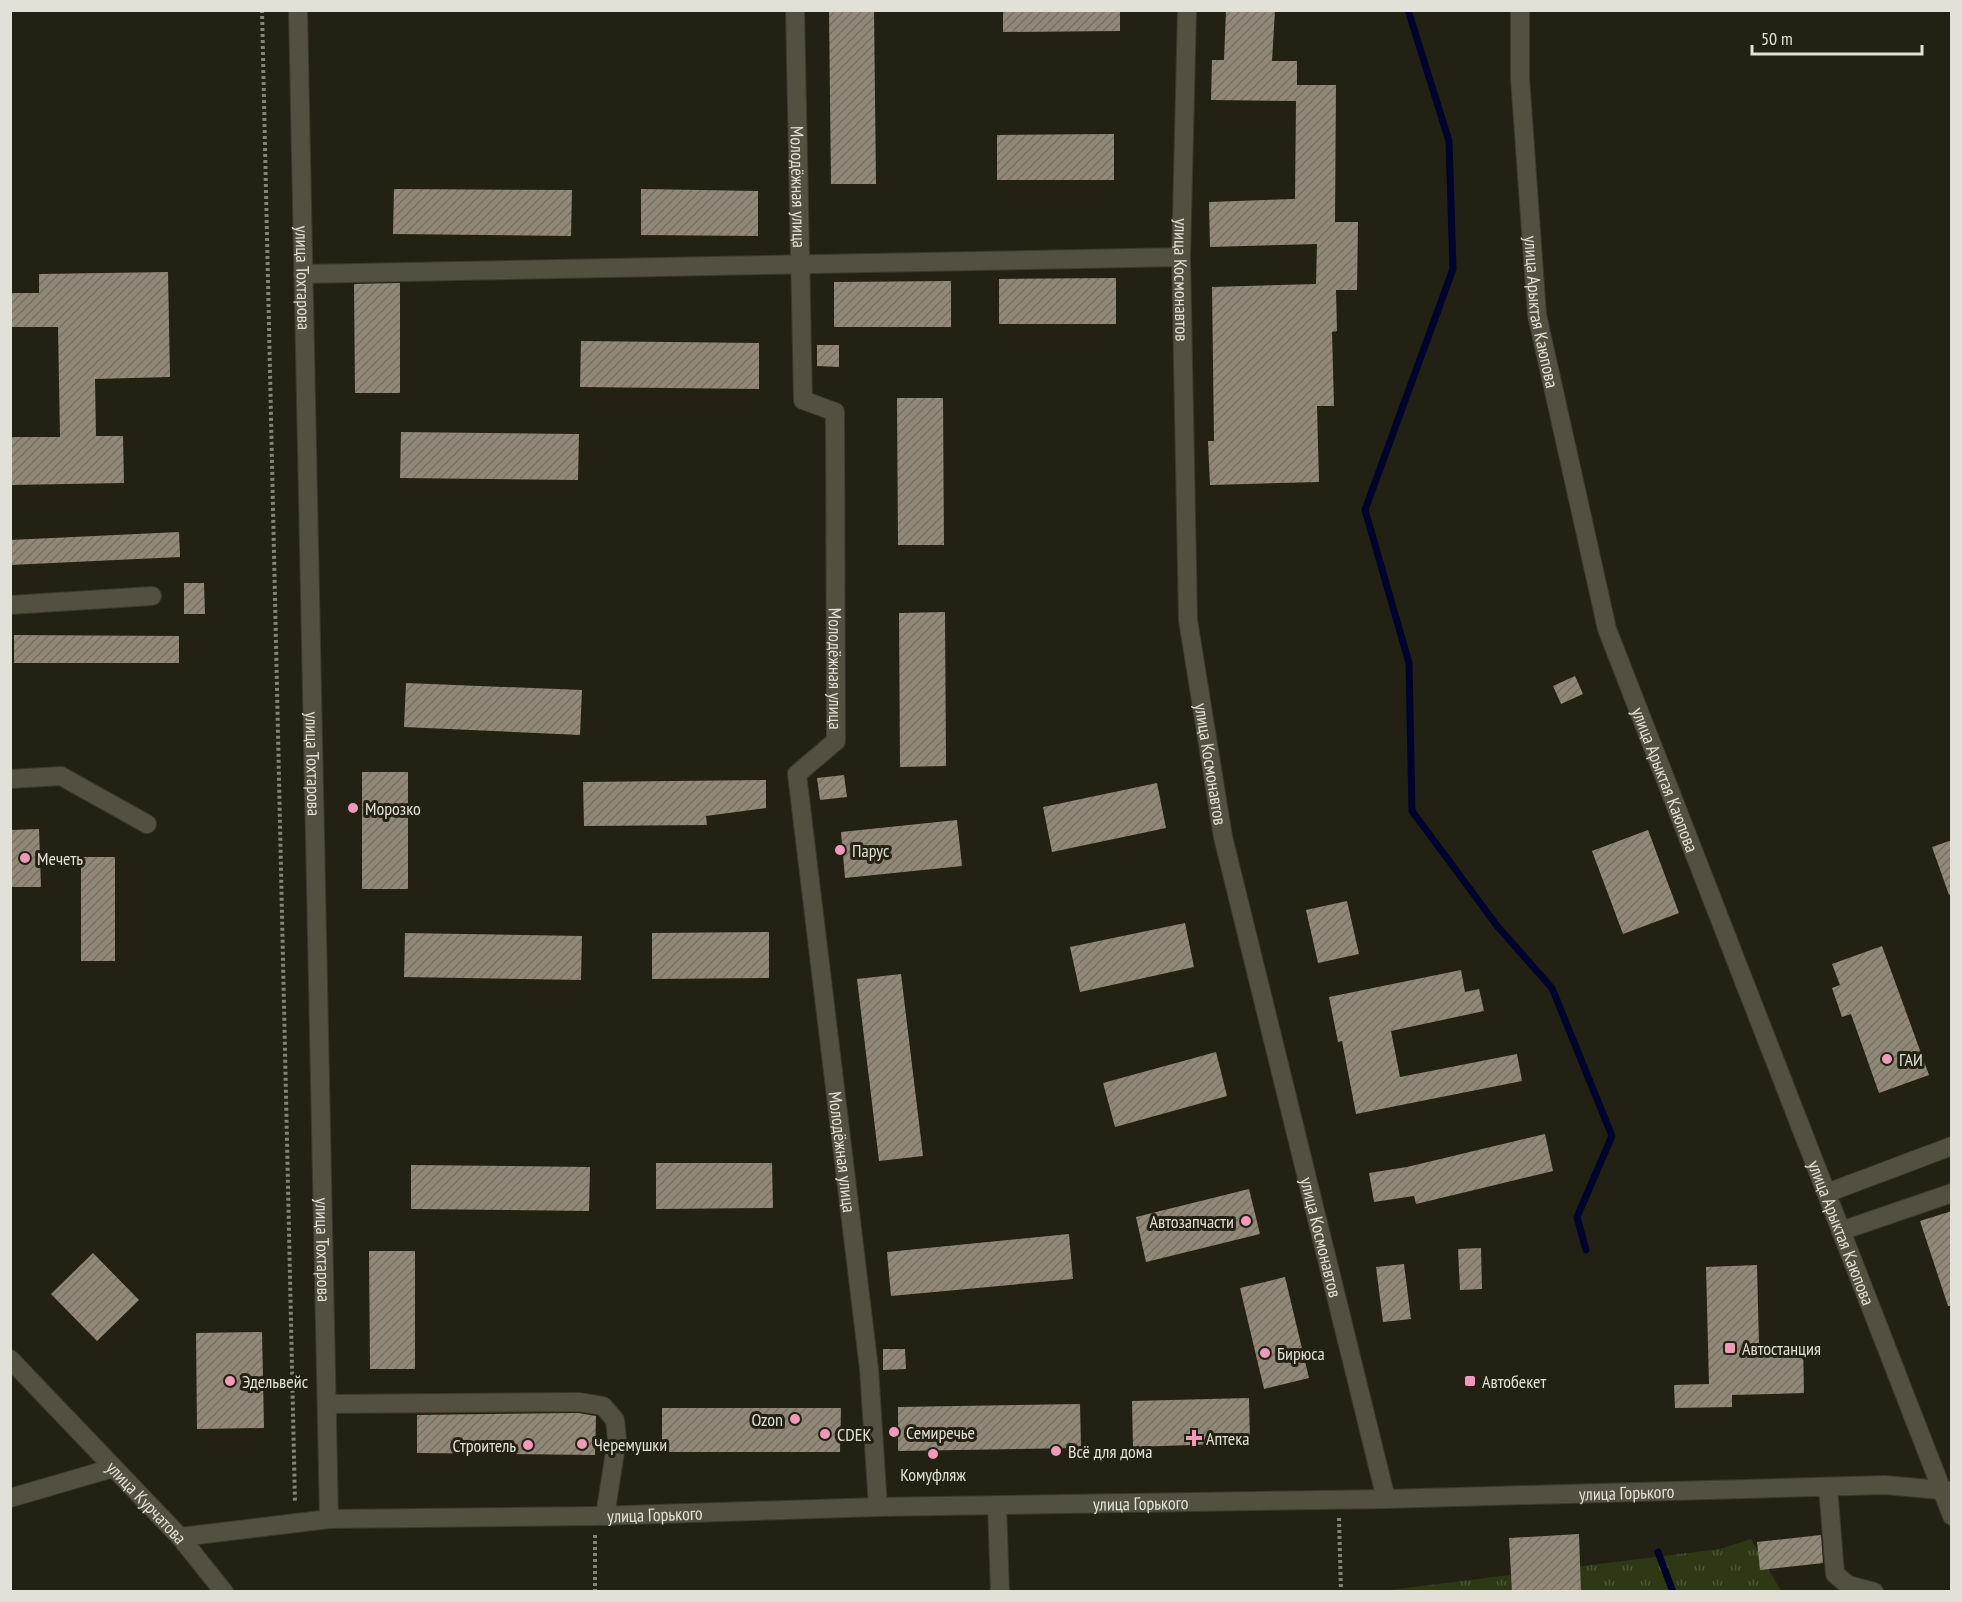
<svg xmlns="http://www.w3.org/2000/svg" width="1962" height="1602" font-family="'PT Sans Narrow',sans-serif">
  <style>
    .park { fill: url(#park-tufts) }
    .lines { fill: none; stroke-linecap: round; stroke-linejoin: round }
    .stream { stroke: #00032c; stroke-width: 7 }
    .building { fill: url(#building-hatch) }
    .minor-casing { stroke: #3c3930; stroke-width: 20 }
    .path { stroke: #868479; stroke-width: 4; stroke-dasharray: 3 3; stroke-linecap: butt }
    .minor { stroke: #535041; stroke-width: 18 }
    .poi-dot { fill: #ef9ab8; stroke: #232113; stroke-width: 2 }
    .labels { text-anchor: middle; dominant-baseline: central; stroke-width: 6; stroke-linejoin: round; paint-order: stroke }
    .street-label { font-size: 18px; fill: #e2e0d7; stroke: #232113 }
    .poi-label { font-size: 18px; fill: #e2e0d7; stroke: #232113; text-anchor: start }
  </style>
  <defs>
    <pattern id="park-tufts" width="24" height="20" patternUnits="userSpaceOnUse" patternTransform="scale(1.5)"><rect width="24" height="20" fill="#2e3814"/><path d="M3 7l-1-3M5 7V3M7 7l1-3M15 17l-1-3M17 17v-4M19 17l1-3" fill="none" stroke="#4c5435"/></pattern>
    <pattern id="building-hatch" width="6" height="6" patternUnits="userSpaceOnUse" patternTransform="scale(1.5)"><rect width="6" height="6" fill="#928879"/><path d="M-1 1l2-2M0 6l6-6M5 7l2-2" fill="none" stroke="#777065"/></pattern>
  </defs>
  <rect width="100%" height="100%" fill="#232113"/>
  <path class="park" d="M 1751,1539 L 1781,1591 L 1374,1592 L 1720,1549 Z"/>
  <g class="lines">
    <path class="stream" d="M 1408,10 L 1449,141 L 1453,269 L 1365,510 L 1409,663 L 1412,811 L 1498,927 L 1552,988 L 1612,1136 L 1577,1217 L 1586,1250
      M 1658,1552 L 1673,1592"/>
  </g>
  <path class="building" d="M 829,10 L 874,10 L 876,184 L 831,184 Z
    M 1003,10 L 1120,10 L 1120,31 L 1003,32 Z
    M 1226,10 L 1275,10 L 1272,61 L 1297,61 L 1297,85 L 1336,85 L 1335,222 L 1358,222 L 1357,290 L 1336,290 L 1337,331 L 1332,332 L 1334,406 L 1317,406 L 1319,482 L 1210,485 L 1208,441 L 1214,441 L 1212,287 L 1316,284 L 1317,244 L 1210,247 L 1209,202 L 1295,199 L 1296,101 L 1211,100 L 1212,60 L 1224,60 Z
    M 1114,134 L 1114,180 L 997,180 L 997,135 Z
    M 394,189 L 572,190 L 571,236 L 393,234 Z
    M 641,189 L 758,191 L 758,236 L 641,235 Z
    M 168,272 L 170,377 L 95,379 L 96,436 L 123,436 L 124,483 L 10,485 L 10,437 L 60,437 L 58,327 L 10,327 L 10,293 L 39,293 L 39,274 Z
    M 1116,278 L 1116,324 L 999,324 L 999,279 Z
    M 951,281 L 951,327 L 834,327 L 834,282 Z
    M 400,283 L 400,393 L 355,393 L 354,284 Z
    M 581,341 L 759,343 L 759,389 L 580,387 Z
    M 817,345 L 839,345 L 839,367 L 817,366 Z
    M 897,398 L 943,398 L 944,545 L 898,545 Z
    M 401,432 L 579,434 L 578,480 L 400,478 Z
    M 179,532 L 180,557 L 10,565 L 10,540 Z
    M 184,583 L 204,583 L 205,614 L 184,614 Z
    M 945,612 L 946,766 L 900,767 L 899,613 Z
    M 14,635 L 179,636 L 179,663 L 14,663 Z
    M 1575,676 L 1583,694 L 1561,704 L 1553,686 Z
    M 406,683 L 582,690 L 580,735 L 404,727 Z
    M 362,772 L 408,772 L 408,889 L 362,889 Z
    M 844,775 L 847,797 L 820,800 L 817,778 Z
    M 766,780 L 766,808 L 706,816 L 707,825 L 584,826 L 583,782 Z
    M 1157,783 L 1166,828 L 1052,852 L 1043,807 Z
    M 957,820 L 962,866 L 845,878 L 841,832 Z
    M 39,829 L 41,887 L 10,887 L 10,830 Z
    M 1648,830 L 1679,913 L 1623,934 L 1592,851 Z
    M 1952,840 L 1952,895 L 1949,895 L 1932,847 Z
    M 81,857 L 115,857 L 115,961 L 81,961 Z
    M 1347,901 L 1359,954 L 1318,963 L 1306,910 Z
    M 1185,923 L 1194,967 L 1080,992 L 1070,947 Z
    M 769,932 L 769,978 L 652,979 L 652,933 Z
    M 405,933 L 582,936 L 581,980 L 404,977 Z
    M 1882,946 L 1929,1075 L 1879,1093 L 1851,1014 L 1842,1017 L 1832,988 L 1840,985 L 1832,964 Z
    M 1461,970 L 1465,992 L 1479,989 L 1484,1011 L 1391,1031 L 1400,1077 L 1517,1054 L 1522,1081 L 1356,1114 L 1342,1041 L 1338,1042 L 1329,997 Z
    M 901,974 L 923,1156 L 879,1161 L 857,979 Z
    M 1216,1052 L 1227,1096 L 1115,1127 L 1103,1083 Z
    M 1545,1134 L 1553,1171 L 1416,1204 L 1414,1196 L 1374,1202 L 1369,1173 L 1407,1167 Z
    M 656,1163 L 772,1163 L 773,1208 L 656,1209 Z
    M 411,1165 L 590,1167 L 589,1211 L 411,1209 Z
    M 1249,1189 L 1260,1234 L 1146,1262 L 1136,1217 Z
    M 1952,1211 L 1952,1306 L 1948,1306 L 1920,1221 Z
    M 1069,1234 L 1073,1279 L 891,1296 L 887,1252 Z
    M 1481,1248 L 1482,1289 L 1460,1290 L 1458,1249 Z
    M 369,1251 L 415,1251 L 415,1369 L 370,1369 Z
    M 93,1253 L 139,1300 L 97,1341 L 51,1294 Z
    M 1404,1264 L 1411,1319 L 1383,1322 L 1376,1267 Z
    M 1757,1265 L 1759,1345 L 1803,1344 L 1804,1393 L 1732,1395 L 1732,1407 L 1675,1408 L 1674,1385 L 1709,1384 L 1706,1267 Z
    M 1285,1277 L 1309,1378 L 1264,1389 L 1240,1288 Z
    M 262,1332 L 264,1428 L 197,1429 L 196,1333 Z
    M 883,1349 L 905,1349 L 906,1369 L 883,1370 Z
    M 1249,1398 L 1250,1443 L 1133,1447 L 1132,1401 Z
    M 1080,1404 L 1081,1448 L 898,1451 L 898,1407 Z
    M 662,1408 L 841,1408 L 840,1452 L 662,1452 Z
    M 578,1413 L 596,1416 L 595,1455 L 417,1453 L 417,1415 Z
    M 1579,1534 L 1581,1592 L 1512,1592 L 1509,1538 Z
    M 1821,1535 L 1823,1563 L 1760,1570 L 1757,1542 Z"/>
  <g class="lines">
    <defs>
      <g id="minor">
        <path id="s1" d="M 298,10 L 329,1519"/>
        <path id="s2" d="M 795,10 L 803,400 L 835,412 L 836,741 L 797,774 L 869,1369 L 878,1507"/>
        <path id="s3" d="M 1187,10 L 1181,257 L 1188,620 L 1223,837 L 1386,1499"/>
        <path id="s4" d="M 1520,10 L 1520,78 L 1537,315 L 1607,629 L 1952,1516"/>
        <path d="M 303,274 L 1181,257"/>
        <path d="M 10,605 L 152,596"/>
        <path d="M 10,779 L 61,776 L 147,824"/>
        <path d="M 1827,1193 L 1952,1146"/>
        <path d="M 1841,1231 L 1952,1193"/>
        <path id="s5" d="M 10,1359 L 180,1537 L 224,1592"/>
        <path d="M 327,1404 L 579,1402 L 603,1406 L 615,1420 L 617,1439 L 605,1516"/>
        <path d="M 1828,1487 L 1835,1574 L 1848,1585 L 1874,1592"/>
        <path d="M 10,1498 L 113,1468"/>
        <path d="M 997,1505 L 1000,1592"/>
        <path id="s6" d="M 180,1537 L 329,1519 L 595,1516 L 878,1507 L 1386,1499 L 1885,1485 L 1952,1491"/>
      </g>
    </defs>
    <use href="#minor" class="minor-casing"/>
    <path class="path" d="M 262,10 L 295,1503
      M 1339,1518 L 1341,1592
      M 595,1592 L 595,1535"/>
    <use href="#minor" class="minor"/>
  </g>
  <g class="poi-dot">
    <circle cx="353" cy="808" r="6"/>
    <circle cx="840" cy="850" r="6"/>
    <circle cx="25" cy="858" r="6"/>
    <circle cx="1887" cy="1059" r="6"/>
    <circle cx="1246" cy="1221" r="6"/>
    <rect x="1724" y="1342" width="12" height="12" rx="3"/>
    <circle cx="1265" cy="1353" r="6"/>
    <circle cx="230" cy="1381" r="6"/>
    <rect x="1464" y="1375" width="12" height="12" rx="3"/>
    <circle cx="795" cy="1419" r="6"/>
    <circle cx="894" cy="1432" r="6"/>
    <circle cx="825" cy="1434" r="6"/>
    <path d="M1191 1429h6v6h6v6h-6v6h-6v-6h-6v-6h6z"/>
    <circle cx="582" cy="1444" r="6"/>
    <circle cx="528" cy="1445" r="6"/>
    <circle cx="1056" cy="1451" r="6"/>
    <circle cx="933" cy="1454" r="6"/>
  </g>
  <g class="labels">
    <g class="street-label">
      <text stroke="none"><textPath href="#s2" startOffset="177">Молодёжная улица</textPath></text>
      <text stroke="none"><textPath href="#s1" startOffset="268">улица Тохтарова</textPath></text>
      <text stroke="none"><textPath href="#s3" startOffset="270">улица Космонавтов</textPath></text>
      <text stroke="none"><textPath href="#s4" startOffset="303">улица Арыктая Каюпова</textPath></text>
      <text stroke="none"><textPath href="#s2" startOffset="681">Молодёжная улица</textPath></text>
      <text stroke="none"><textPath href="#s3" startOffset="756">улица Космонавтов</textPath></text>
      <text stroke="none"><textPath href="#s1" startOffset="754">улица Тохтарова</textPath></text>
      <text stroke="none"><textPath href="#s4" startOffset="789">улица Арыктая Каюпова</textPath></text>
      <text stroke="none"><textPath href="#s2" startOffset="1185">Молодёжная улица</textPath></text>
      <text stroke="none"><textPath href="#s4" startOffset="1275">улица Арыктая Каюпова</textPath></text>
      <text stroke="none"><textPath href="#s3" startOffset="1242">улица Космонавтов</textPath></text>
      <text stroke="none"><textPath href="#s1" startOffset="1240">улица Тохтарова</textPath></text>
      <text stroke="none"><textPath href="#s6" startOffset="1448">улица Горького</textPath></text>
      <text stroke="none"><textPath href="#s5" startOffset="198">улица Курчатова</textPath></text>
      <text stroke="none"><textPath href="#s6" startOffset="962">улица Горького</textPath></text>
      <text stroke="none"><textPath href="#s6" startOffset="476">улица Горького</textPath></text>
    </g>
    <g class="poi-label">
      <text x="365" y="808">Морозко</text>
      <text x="852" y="850">Парус</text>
      <text x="37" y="858">Мечеть</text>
      <text x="1899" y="1059">ГАИ</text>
      <text x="1234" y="1221" text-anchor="end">Автозапчасти</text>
      <text x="1742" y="1348">Автостанция</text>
      <text x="1277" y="1353">Бирюса</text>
      <text x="242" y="1381">Эдельвейс</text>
      <text x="1482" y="1381">Автобекет</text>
      <text x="783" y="1419" text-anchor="end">Ozon</text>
      <text x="906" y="1432">Семиречье</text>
      <text x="837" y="1434">CDEK</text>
      <text x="1206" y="1438">Аптека</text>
      <text x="594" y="1444">Черемушки</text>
      <text x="516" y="1445" text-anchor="end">Строитель</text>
      <text x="1068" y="1451">Всё для дома</text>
      <text x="933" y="1474" text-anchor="middle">Комуфляж</text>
    </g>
  </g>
  <rect width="1962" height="1602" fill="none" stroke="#e2e0d7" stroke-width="24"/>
  <path d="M1752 45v9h170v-9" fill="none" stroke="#e2e0d7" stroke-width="3"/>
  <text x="1761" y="45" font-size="18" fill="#e2e0d7" stroke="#232113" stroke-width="4.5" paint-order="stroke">50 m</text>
</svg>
